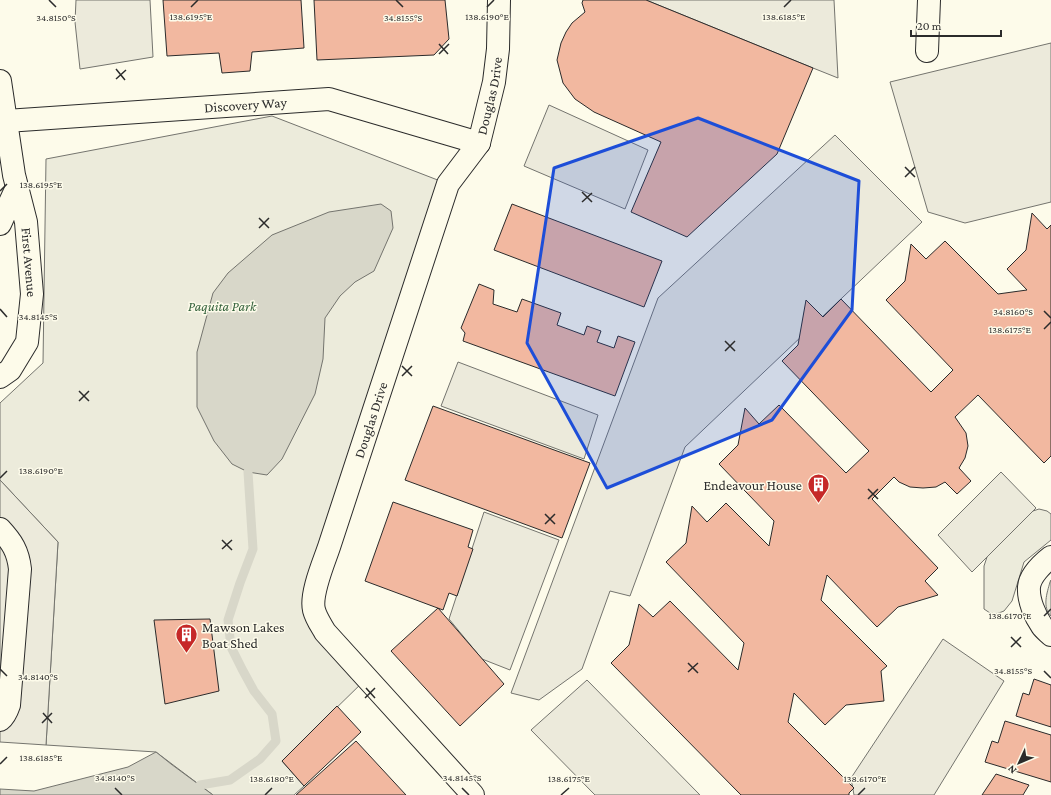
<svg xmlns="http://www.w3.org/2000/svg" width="1051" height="795" font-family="'Crimson Pro',serif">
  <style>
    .green { fill: #ecebdb; stroke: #74746e }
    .parking { fill: #eceadb; stroke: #74746e }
    .water { fill: #d8d7c9; stroke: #74746e }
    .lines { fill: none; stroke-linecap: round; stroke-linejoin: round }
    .stream { stroke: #d8d7c9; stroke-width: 9 }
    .building { fill: #f2b8a0; stroke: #2b2b2b }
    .minor-casing { stroke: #2b2b2b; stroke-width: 24 }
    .minor { stroke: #fdfbea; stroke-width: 22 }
    .marked { fill: #1d4ed8; fill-opacity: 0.2; stroke: #1d4ed8; stroke-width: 3; stroke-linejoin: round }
    .ticks { fill: none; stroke: #2b2b2b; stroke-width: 1.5 }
    .labels { text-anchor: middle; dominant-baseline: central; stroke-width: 3; stroke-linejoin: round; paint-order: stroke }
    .street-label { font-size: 14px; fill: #2b2b2b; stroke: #fdfbea }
    .park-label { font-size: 14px; font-style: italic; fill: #34623c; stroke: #fdfbea }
    .poi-label { font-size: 14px; fill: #2b2b2b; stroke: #fdfbea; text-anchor: end }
    .ticks-label { font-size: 10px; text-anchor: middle; fill: #2b2b2b; stroke: #fdfbea; stroke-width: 3; stroke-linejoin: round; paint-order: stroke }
  </style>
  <rect width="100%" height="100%" fill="#fdfbea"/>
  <path class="green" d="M 272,116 L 448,184 L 313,598 L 367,678 L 282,761 L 304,786 L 294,795 L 213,795 L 156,752 L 46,745 L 58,542 L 0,480 L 0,403 L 43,363 L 46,159 Z
    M 1039,509 L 1047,511 L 1051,514 L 1051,540 L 1024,562 L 1012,601 L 1004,611 L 996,614 L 990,613 L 984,609 L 984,566 L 987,557 L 1033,511 Z
    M 1051,580 L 1051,616 C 1042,607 1047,593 1050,582 Z"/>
  <path class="parking" d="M 76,0 L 150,0 L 153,57 L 80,69 L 75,22 Z
    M 646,0 L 834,0 L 838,78 L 813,68 Z
    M 1051,43 L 1051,202 L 965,223 L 928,212 L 890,82 Z
    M 549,105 L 648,150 L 625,209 L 524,166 Z
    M 835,135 L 922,222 L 685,447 L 630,596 L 610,591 L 582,669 L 539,700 L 511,693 L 658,298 Z
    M 458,362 L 598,415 L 584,459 L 441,406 Z
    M 1001,472 L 1036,508 L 972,572 L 938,535 Z
    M 0,480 L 58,542 L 46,745 L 0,742 Z
    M 484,512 L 559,540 L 510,670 L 482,659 L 449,619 Z
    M 943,639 L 1004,681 L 934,795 L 854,795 L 851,778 Z
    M 587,680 L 700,795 L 595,795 L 531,730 Z"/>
  <path class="water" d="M 381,204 L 391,211 L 393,228 L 374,271 L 355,282 L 340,296 L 325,318 L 323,359 L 315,394 L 282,459 L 267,475 L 248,472 L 232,464 L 214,441 L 197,407 L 197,352 L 213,293 L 228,273 L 272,235 L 329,212 Z
    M 156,752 L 171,764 L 213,795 L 0,795 L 0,789 L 34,791 L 128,767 Z"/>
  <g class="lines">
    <path class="stream" d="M 200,785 L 230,780 L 260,759 L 276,741 L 272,714 L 254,691 L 242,669 L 231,647 L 228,620 L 240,583 L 253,549 L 248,472"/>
  </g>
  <path class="building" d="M 163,0 L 301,0 L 304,48 L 252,52 L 250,71 L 222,73 L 219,53 L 167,56 Z
    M 314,0 L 445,0 L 449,39 L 434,55 L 317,60 Z
    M 583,0 L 646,0 L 813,68 L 777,154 L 687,237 L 631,212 L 661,142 L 594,112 L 575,99 L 563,83 L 557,60 L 561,43 L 566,32 L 572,23 L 585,12 L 582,3 Z
    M 512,204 L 662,261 L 644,307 L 494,250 Z
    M 1032,213 L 1047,229 L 1051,225 L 1051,456 L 1044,463 L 978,395 L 955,417 L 966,433 L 968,446 L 965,458 L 959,468 L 971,481 L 957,494 L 945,482 L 936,487 L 923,488 L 910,487 L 899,482 L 894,477 L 872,499 L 938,568 L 925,581 L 938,595 L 898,607 L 877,627 L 827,575 L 821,600 L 887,666 L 881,671 L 884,701 L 846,705 L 825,725 L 794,693 L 788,722 L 854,788 L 849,793 L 849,795 L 741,795 L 611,663 L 629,645 L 639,604 L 653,617 L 670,601 L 738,670 L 744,643 L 666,562 L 686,543 L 692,506 L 707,522 L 726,503 L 769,546 L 774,521 L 719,464 L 738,445 L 745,408 L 759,424 L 779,405 L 846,473 L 869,451 L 782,361 L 798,345 L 806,300 L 823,317 L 841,299 L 931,392 L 953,370 L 886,300 L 905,281 L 911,244 L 926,259 L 945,241 L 998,294 L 1027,290 L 1007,269 L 1026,250 Z
    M 479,284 L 494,290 L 493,304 L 517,312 L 522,299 L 561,313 L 557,325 L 584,335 L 587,326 L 601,331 L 597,342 L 614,348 L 618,336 L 635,342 L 615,396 L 463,341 L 465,333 L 461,328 Z
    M 433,406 L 590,463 L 562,538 L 405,480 Z
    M 393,502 L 473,530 L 468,547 L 473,549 L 457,596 L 449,593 L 443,610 L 365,581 Z
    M 438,608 L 504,684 L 460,726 L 391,651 Z
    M 210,619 L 219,691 L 165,704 L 154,620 Z
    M 1034,679 L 1051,685 L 1051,727 L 1016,716 L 1023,693 L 1029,695 Z
    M 337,706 L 361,732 L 304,786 L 282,761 Z
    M 1005,721 L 1051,735 L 1051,782 L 985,762 L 992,741 L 998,743 Z
    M 356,741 L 406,795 L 296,795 Z
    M 996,774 L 1029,785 L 1023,795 L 982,795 Z"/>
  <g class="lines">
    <defs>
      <g id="minor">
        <path d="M 927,51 L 929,0"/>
        <path id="s1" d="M 0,81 L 14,175 L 26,222 L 32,294 L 27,342 L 10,370 L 0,377"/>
        <path id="s2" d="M 6,121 L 329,99 L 479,143"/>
        <path d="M 0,224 L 17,187"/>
        <path d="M 0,529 C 12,542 18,551 20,569 L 9,705 C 7,711 5,716 0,720"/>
        <path d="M 1051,557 C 1042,564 1030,576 1029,587 C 1028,600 1035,616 1042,626 C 1044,629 1048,632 1051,635"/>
        <path id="s3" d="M 473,795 L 325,632 C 321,625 316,618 314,610 C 310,594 324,562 329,547 L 448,184 L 479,143 L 494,82 L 498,49 L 499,0"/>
      </g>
    </defs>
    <use href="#minor" class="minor-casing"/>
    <use href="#minor" class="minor"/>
  </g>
  <path class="marked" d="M 698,118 L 859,181 L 852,310 L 772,420 L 607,488 L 527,343 L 554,168 Z"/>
  <path class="ticks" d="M 49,0 L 56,7M 396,0 L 403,7M 191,7 L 198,0M 487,7 L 494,0M 784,7 L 791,0M 439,44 L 448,54M 439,54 L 449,44M 116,69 L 125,80M 116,79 L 126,70M 905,167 L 915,177M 905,177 L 915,167M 0,191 L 7,184M 582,192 L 592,202M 582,202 L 592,193M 259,218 L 269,228M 259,228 L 269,218M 0,309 L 7,317M 1044,311 L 1051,318M 1044,329 L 1051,322M 725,341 L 735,351M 725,351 L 735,341M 402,366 L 412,376M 402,376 L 412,366M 79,391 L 89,401M 79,401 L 89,391M 0,478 L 7,471M 868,489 L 878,499M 868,499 L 878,489M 545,514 L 555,524M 545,524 L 555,514M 222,540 L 232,550M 222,549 L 232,540M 1044,616 L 1051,609M 1011,637 L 1021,647M 1011,647 L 1021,637M 688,663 L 698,673M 0,669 L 7,676M 1044,671 L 1051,678M 688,672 L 698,663M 366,688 L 375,698M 365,698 L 375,688M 43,713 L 52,723M 42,723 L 52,713M 0,764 L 7,757M 115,788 L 122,795M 462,788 L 469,795M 265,795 L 272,788M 561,795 L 569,788M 858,795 L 865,788"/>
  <defs>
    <symbol id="building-pin" viewBox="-11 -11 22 30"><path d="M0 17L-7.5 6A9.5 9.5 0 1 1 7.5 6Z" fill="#c62828" stroke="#fdfbea"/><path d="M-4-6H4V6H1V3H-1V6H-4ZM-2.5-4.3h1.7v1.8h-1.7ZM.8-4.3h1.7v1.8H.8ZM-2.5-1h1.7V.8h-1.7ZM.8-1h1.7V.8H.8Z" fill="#fff"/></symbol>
  </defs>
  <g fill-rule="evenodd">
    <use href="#building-pin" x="806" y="472" width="25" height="34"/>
    <use href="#building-pin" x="174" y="622" width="25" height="34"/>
  </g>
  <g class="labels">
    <g class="street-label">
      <text stroke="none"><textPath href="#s3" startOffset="792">Douglas Drive</textPath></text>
      <text stroke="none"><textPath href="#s2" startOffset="240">Discovery Way</textPath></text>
      <text stroke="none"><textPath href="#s1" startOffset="184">First Avenue</textPath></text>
      <text stroke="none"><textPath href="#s3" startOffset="444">Douglas Drive</textPath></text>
    </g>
    <g class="park-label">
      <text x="222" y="306">Paquita Park</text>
    </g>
    <g class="poi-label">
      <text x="802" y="485">Endeavour House</text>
      <text x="202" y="627" text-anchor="start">Mawson Lakes<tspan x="202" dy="16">Boat Shed</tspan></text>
    </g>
  </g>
  <g class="ticks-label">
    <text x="191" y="20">138.6195°E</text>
    <text x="487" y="20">138.6190°E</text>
    <text x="784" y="20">138.6185°E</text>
    <text x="56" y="21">34.8150°S</text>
    <text x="403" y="21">34.8155°S</text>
    <text x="41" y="188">138.6195°E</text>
    <text x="1013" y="315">34.8160°S</text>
    <text x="38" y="320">34.8145°S</text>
    <text x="1010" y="333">138.6175°E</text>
    <text x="41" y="474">138.6190°E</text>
    <text x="1010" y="619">138.6170°E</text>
    <text x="1013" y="674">34.8155°S</text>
    <text x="38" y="680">34.8140°S</text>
    <text x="41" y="761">138.6185°E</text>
    <text x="115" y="781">34.8140°S</text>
    <text x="462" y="781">34.8145°S</text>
    <text x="272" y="782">138.6180°E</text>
    <text x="569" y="782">138.6175°E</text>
    <text x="865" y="782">138.6170°E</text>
  </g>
  <g transform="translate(1019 763) rotate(226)" stroke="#fdfbea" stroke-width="3" paint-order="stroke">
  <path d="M0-3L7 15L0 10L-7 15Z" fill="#2b2b2b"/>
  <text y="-6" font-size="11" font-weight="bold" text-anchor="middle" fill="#2b2b2b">N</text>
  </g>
  <path d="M911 30v6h90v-6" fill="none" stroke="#2b2b2b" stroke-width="2"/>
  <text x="917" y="30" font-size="12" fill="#2b2b2b" stroke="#fdfbea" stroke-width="3" paint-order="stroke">20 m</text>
</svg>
